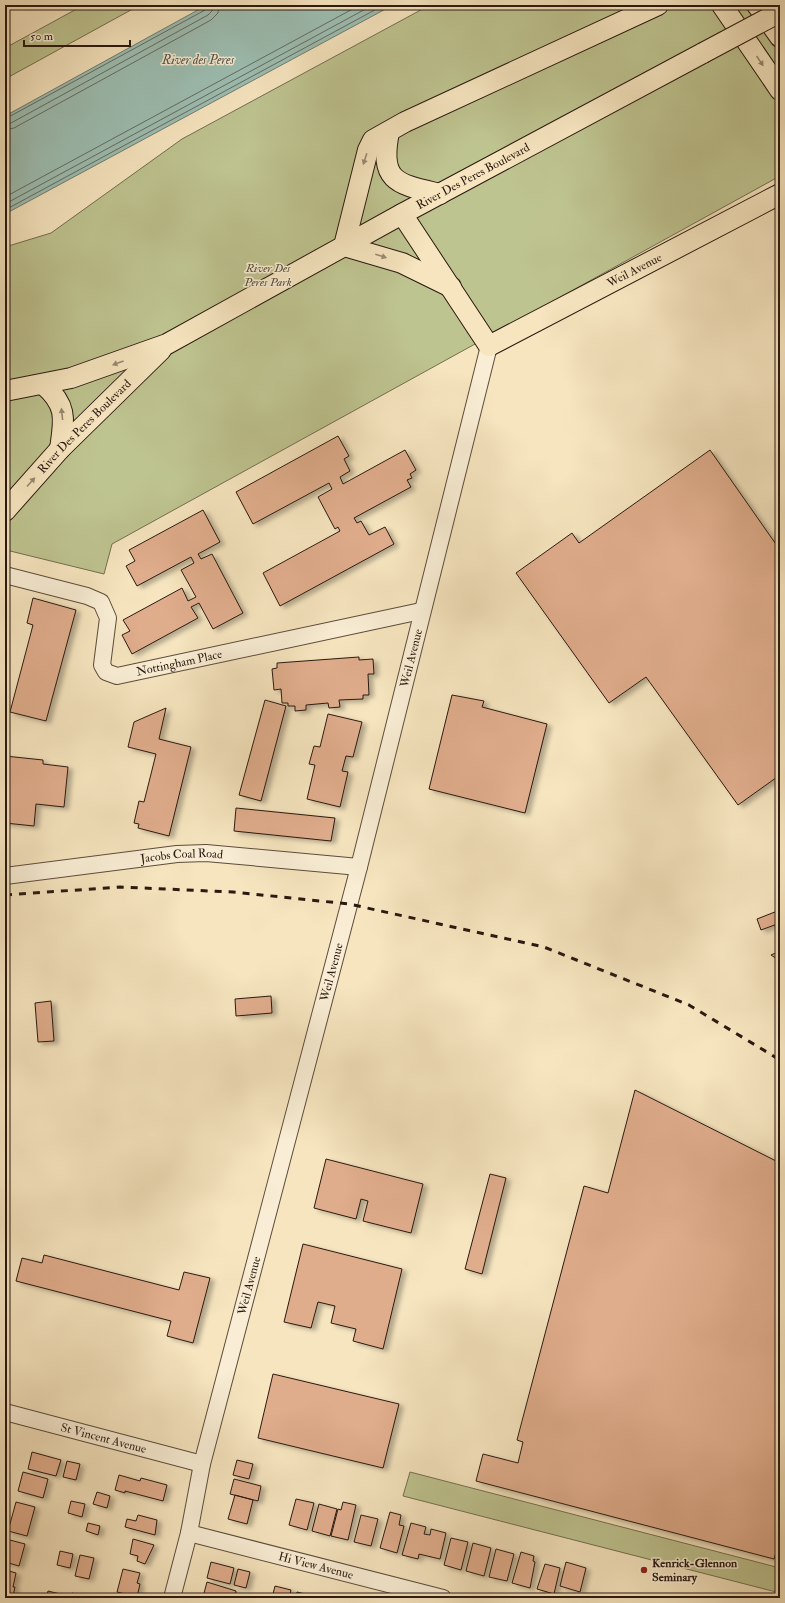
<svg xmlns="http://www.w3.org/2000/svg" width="785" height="1603" font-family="'IM FELL Double Pica',serif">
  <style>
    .green { fill: #bec490; stroke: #746e50 }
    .water { fill: #9dbfb3; stroke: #6f7d72 }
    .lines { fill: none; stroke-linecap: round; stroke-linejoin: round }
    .shore { stroke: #646c62; stroke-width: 1 }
    .building { fill: #e0ad8c; stroke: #2a1910; filter: url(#shadow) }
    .minor-casing { stroke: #5d4c3c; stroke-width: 18 }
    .major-casing { stroke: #2a1910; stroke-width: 22 }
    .minor { stroke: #f9eed5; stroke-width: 16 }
    .major { stroke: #f6e5bf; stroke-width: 20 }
    .rail { stroke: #2a1910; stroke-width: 3; stroke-dasharray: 7 7; stroke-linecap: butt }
    .major-bridge-casing { stroke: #2a1910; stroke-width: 22; stroke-linecap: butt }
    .major-bridge { stroke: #f6e5bf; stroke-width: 20 }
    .oneway { fill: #9a8970 }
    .poi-dot { fill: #8f2418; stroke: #f9eed5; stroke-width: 1.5 }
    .labels { text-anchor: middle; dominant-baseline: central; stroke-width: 3; stroke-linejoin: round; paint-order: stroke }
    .street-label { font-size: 12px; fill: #2a1910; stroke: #f9eed5 }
    .park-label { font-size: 12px; font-style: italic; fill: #564c36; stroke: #f9eed5 }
    .poi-label { font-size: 12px; font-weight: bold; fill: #2a1910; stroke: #f9eed5; text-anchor: start }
    .water-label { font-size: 13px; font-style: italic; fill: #525349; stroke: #f9eed5 }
  </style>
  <defs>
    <filter id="shadow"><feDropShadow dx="4.5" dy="2.5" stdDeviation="2" flood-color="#0004"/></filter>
  </defs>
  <rect width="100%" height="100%" fill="#f6e5bf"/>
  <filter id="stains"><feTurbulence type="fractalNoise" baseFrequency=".005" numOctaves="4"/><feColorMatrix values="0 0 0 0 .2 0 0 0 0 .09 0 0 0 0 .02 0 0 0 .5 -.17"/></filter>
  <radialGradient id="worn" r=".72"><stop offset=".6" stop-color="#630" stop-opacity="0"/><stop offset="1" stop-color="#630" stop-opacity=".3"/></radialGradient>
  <path class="green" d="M 84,5 L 140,5 L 5,79 L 5,48 Z
    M 430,5 L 780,5 L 780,176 L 112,544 L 104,574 L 6,550 L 5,554 L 5,247 L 51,233 L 182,139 Z
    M 410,1472 L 780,1568 L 780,1593 L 403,1496 Z"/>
  <path class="water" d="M 207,5 L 393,5 L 5,214 L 5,116 Z"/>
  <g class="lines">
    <path class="shore" d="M 5,119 L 205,10 L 208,5
      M 5,124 L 11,123 L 208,15 L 212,11 L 213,5
      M 5,130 L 14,128 L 211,20 L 218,13 L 219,5
      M 5,197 L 360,5
      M 5,204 L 373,5
      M 5,210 L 384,5"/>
  </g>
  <path class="building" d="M 338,436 L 349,456 L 344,459 L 350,471 L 340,477 L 343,484 L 405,450 L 416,470 L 410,474 L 412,478 L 407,480 L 411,487 L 354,518 L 357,523 L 361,521 L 369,535 L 385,527 L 394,544 L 280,606 L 263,573 L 340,531 L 338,527 L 335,529 L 318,497 L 332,489 L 329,483 L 253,524 L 236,492 Z
    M 710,450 L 780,550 L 780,775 L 738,805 L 646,677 L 609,703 L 516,573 L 572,533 L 579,543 Z
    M 203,510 L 220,542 L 198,554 L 201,559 L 212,554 L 243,613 L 213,629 L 199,603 L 191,607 L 198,618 L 132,654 L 122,635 L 130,631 L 123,620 L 182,588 L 188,601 L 196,597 L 181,570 L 194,563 L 191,557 L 137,586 L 126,566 L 135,561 L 129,550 Z
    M 33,598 L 76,610 L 46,721 L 10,712 L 33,625 L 27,623 Z
    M 359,657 L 359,660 L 373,659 L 374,674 L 368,674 L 369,695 L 363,695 L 363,699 L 339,700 L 340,707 L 329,708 L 328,703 L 306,705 L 306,710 L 295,711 L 295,706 L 288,706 L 288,703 L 282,703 L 281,689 L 274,690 L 272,669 L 277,668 L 277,663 Z
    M 452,695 L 484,701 L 482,707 L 547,724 L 525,813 L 429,789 Z
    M 265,700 L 286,706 L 261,801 L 239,795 Z
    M 166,708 L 159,739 L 191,747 L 169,836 L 138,828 L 139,824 L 134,823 L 139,801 L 144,802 L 156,754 L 128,747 L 134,722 Z
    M 328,714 L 362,722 L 353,757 L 346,756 L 342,771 L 348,772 L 340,807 L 307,799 L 315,765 L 309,764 L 314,746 L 320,747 Z
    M 5,756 L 43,760 L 43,764 L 68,767 L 64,807 L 36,804 L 34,826 L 5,823 Z
    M 236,808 L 335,818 L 331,841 L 234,831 Z
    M 780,910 L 780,923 L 761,930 L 757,919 Z
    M 780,951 L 780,961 L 771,955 Z
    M 271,996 L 272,1013 L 236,1016 L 235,999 Z
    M 51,1001 L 54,1041 L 38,1042 L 35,1003 Z
    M 635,1090 L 780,1163 L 780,1538 L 774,1559 L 476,1481 L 483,1454 L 518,1463 L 523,1442 L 517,1440 L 584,1186 L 608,1193 Z
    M 326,1159 L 423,1184 L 411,1233 L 363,1221 L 368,1201 L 361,1199 L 356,1219 L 314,1208 Z
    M 490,1174 L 506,1178 L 482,1274 L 465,1269 Z
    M 303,1244 L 402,1269 L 383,1349 L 353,1341 L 356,1329 L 331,1323 L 335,1306 L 318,1302 L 311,1328 L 284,1322 Z
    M 44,1255 L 179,1290 L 184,1272 L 210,1278 L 193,1343 L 167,1336 L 171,1321 L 16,1281 L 22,1258 L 42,1263 Z
    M 273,1374 L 399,1404 L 383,1468 L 258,1438 Z
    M 32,1452 L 61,1460 L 56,1476 L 28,1469 Z
    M 237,1460 L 253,1464 L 249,1479 L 233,1475 Z
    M 67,1461 L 80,1464 L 76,1480 L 63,1477 Z
    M 23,1472 L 48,1479 L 43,1498 L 18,1491 Z
    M 119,1475 L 140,1481 L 141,1478 L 167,1485 L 163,1501 L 125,1491 L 125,1493 L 115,1490 Z
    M 234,1479 L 261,1486 L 258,1501 L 230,1494 Z
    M 97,1492 L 110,1496 L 107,1508 L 93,1504 Z
    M 235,1495 L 253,1500 L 247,1524 L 228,1519 Z
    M 296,1499 L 314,1503 L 307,1530 L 289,1525 Z
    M 71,1501 L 85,1504 L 82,1517 L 68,1513 Z
    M 16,1502 L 35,1507 L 27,1536 L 8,1531 Z
    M 343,1502 L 356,1505 L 348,1540 L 331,1536 L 338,1509 L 341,1510 Z
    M 319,1504 L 337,1509 L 330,1536 L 312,1531 Z
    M 390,1512 L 401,1515 L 399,1525 L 404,1526 L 397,1553 L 380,1548 Z
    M 138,1515 L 157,1520 L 155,1535 L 125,1527 L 127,1519 L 136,1521 Z
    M 361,1515 L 378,1519 L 371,1546 L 354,1542 Z
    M 88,1523 L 100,1526 L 98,1535 L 86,1531 Z
    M 411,1523 L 426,1527 L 424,1534 L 430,1535 L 431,1529 L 446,1533 L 440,1559 L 419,1554 L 418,1559 L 402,1555 Z
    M 451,1538 L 468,1542 L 461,1570 L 444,1565 Z
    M 6,1539 L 25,1544 L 19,1566 L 5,1562 Z
    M 133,1539 L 154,1545 L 145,1564 L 137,1561 L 138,1556 L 130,1554 Z
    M 473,1543 L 491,1548 L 484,1576 L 466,1571 Z
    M 496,1549 L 514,1554 L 507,1581 L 489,1577 Z
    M 60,1551 L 73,1554 L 70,1568 L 57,1565 Z
    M 521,1552 L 534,1556 L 533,1561 L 535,1562 L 530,1588 L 512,1583 Z
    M 80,1555 L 94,1558 L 89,1579 L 75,1576 Z
    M 211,1562 L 234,1568 L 230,1584 L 207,1578 Z
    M 566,1562 L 586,1568 L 580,1592 L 560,1586 Z
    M 545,1564 L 560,1568 L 554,1594 L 537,1589 Z
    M 123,1569 L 140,1573 L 137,1583 L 140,1584 L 137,1597 L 117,1592 Z
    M 238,1569 L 250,1572 L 246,1588 L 234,1585 Z
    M 5,1570 L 16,1573 L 13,1587 L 15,1587 L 13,1596 L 5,1594 Z
    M 207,1582 L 236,1591 L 235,1598 L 203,1597 Z
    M 275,1586 L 291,1590 L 289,1598 L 272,1598 Z
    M 48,1591 L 64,1595 L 63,1598 L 46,1598 Z
    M 297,1592 L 313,1596 L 312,1598 L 295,1598 Z
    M 72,1593 L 85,1597 L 84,1598 L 70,1598 Z"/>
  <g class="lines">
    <defs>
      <g id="minor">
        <path id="s1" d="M 5,575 L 87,596 L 101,602 L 108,618 L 102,665 L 106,672 L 117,676 L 421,611"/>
        <path id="s2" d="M 5,876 L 177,854 L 206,853 L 359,867"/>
        <path id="s3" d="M 5,1412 L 202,1464"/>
        <path id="s4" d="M 189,1533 L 443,1598"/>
        <path id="s5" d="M 172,1598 L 189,1533 L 202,1464 L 359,867 L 489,346"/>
      </g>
      <g id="major">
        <path d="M 722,5 L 780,90"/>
        <path d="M 757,5 L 780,37"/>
        <path d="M 389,132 C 379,182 397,184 440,194"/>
        <path id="s6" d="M 402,214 L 489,346 L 780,194"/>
        <path d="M 344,246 L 368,150 L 373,140 L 405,122 L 658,5"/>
        <path d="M 344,246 L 402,263 L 451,287"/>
        <path d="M 44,385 C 68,406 64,420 60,449"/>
        <path id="s7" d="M 5,391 L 71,378 L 167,344 L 402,214 L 703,53"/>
        <path id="s8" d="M 5,511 L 60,449 L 161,350"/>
      </g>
    </defs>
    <use href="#minor" class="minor-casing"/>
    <use href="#major" class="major-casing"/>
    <use href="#minor" class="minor"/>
    <use href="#major" class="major"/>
    <path class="rail" d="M 5,895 L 120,887 L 233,892 L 349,904 L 544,947 L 689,1005 L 780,1060"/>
    <defs>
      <path id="major-bridge" d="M 703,53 L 780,12"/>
    </defs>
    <use href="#major-bridge" class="major-bridge-casing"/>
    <use href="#major-bridge" class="major-bridge"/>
  </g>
  <defs><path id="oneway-solid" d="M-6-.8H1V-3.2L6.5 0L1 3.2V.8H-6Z"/></defs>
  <g class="oneway">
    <use href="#oneway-solid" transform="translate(760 61) rotate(56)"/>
    <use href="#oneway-solid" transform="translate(365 159) rotate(108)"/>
    <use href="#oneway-solid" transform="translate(381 256) rotate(17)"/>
    <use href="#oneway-solid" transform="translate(118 363) rotate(160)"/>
    <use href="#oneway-solid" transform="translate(62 414) rotate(-96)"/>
    <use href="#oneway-solid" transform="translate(31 482) rotate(-48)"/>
  </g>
  <circle class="poi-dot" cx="644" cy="1570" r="4"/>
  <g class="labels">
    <g class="street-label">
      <text stroke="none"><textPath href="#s7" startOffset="518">River Des Peres Boulevard</textPath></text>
      <text stroke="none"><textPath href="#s6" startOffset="322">Weil Avenue</textPath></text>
      <text stroke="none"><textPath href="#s8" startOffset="116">River Des Peres Boulevard</textPath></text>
      <text stroke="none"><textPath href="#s5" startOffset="970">Weil Avenue</textPath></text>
      <text stroke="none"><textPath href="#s1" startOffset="248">Nottingham Place</textPath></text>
      <text stroke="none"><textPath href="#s2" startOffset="178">Jacobs Coal Road</textPath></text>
      <text stroke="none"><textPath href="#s5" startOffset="646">Weil Avenue</textPath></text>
      <text stroke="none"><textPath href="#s5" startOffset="322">Weil Avenue</textPath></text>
      <text stroke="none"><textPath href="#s3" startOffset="102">St Vincent Avenue</textPath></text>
      <text stroke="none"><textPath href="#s4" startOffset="131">Hi View Avenue</textPath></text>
    </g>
    <g class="park-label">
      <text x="268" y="268">River Des<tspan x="268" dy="14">Peres Park</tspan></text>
    </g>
    <g class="poi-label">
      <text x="652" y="1563">Kenrick-Glennon<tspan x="652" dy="14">Seminary</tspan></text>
    </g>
    <g class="water-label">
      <text x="198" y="60">River des Peres</text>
    </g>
  </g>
  <rect width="785" height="1603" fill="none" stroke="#f6e5bf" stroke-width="20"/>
  <rect x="6" y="6" width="773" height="1591" fill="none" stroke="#2a1910" stroke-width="2"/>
  <rect x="10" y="10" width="765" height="1583" fill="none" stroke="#2a1910"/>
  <path d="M24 40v6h106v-6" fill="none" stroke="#2a1910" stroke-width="2"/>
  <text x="30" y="40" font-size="12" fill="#2a1910" stroke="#f9eed5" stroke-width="3" paint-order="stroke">50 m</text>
  <rect width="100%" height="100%" filter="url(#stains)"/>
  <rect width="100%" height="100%" fill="url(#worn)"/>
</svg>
